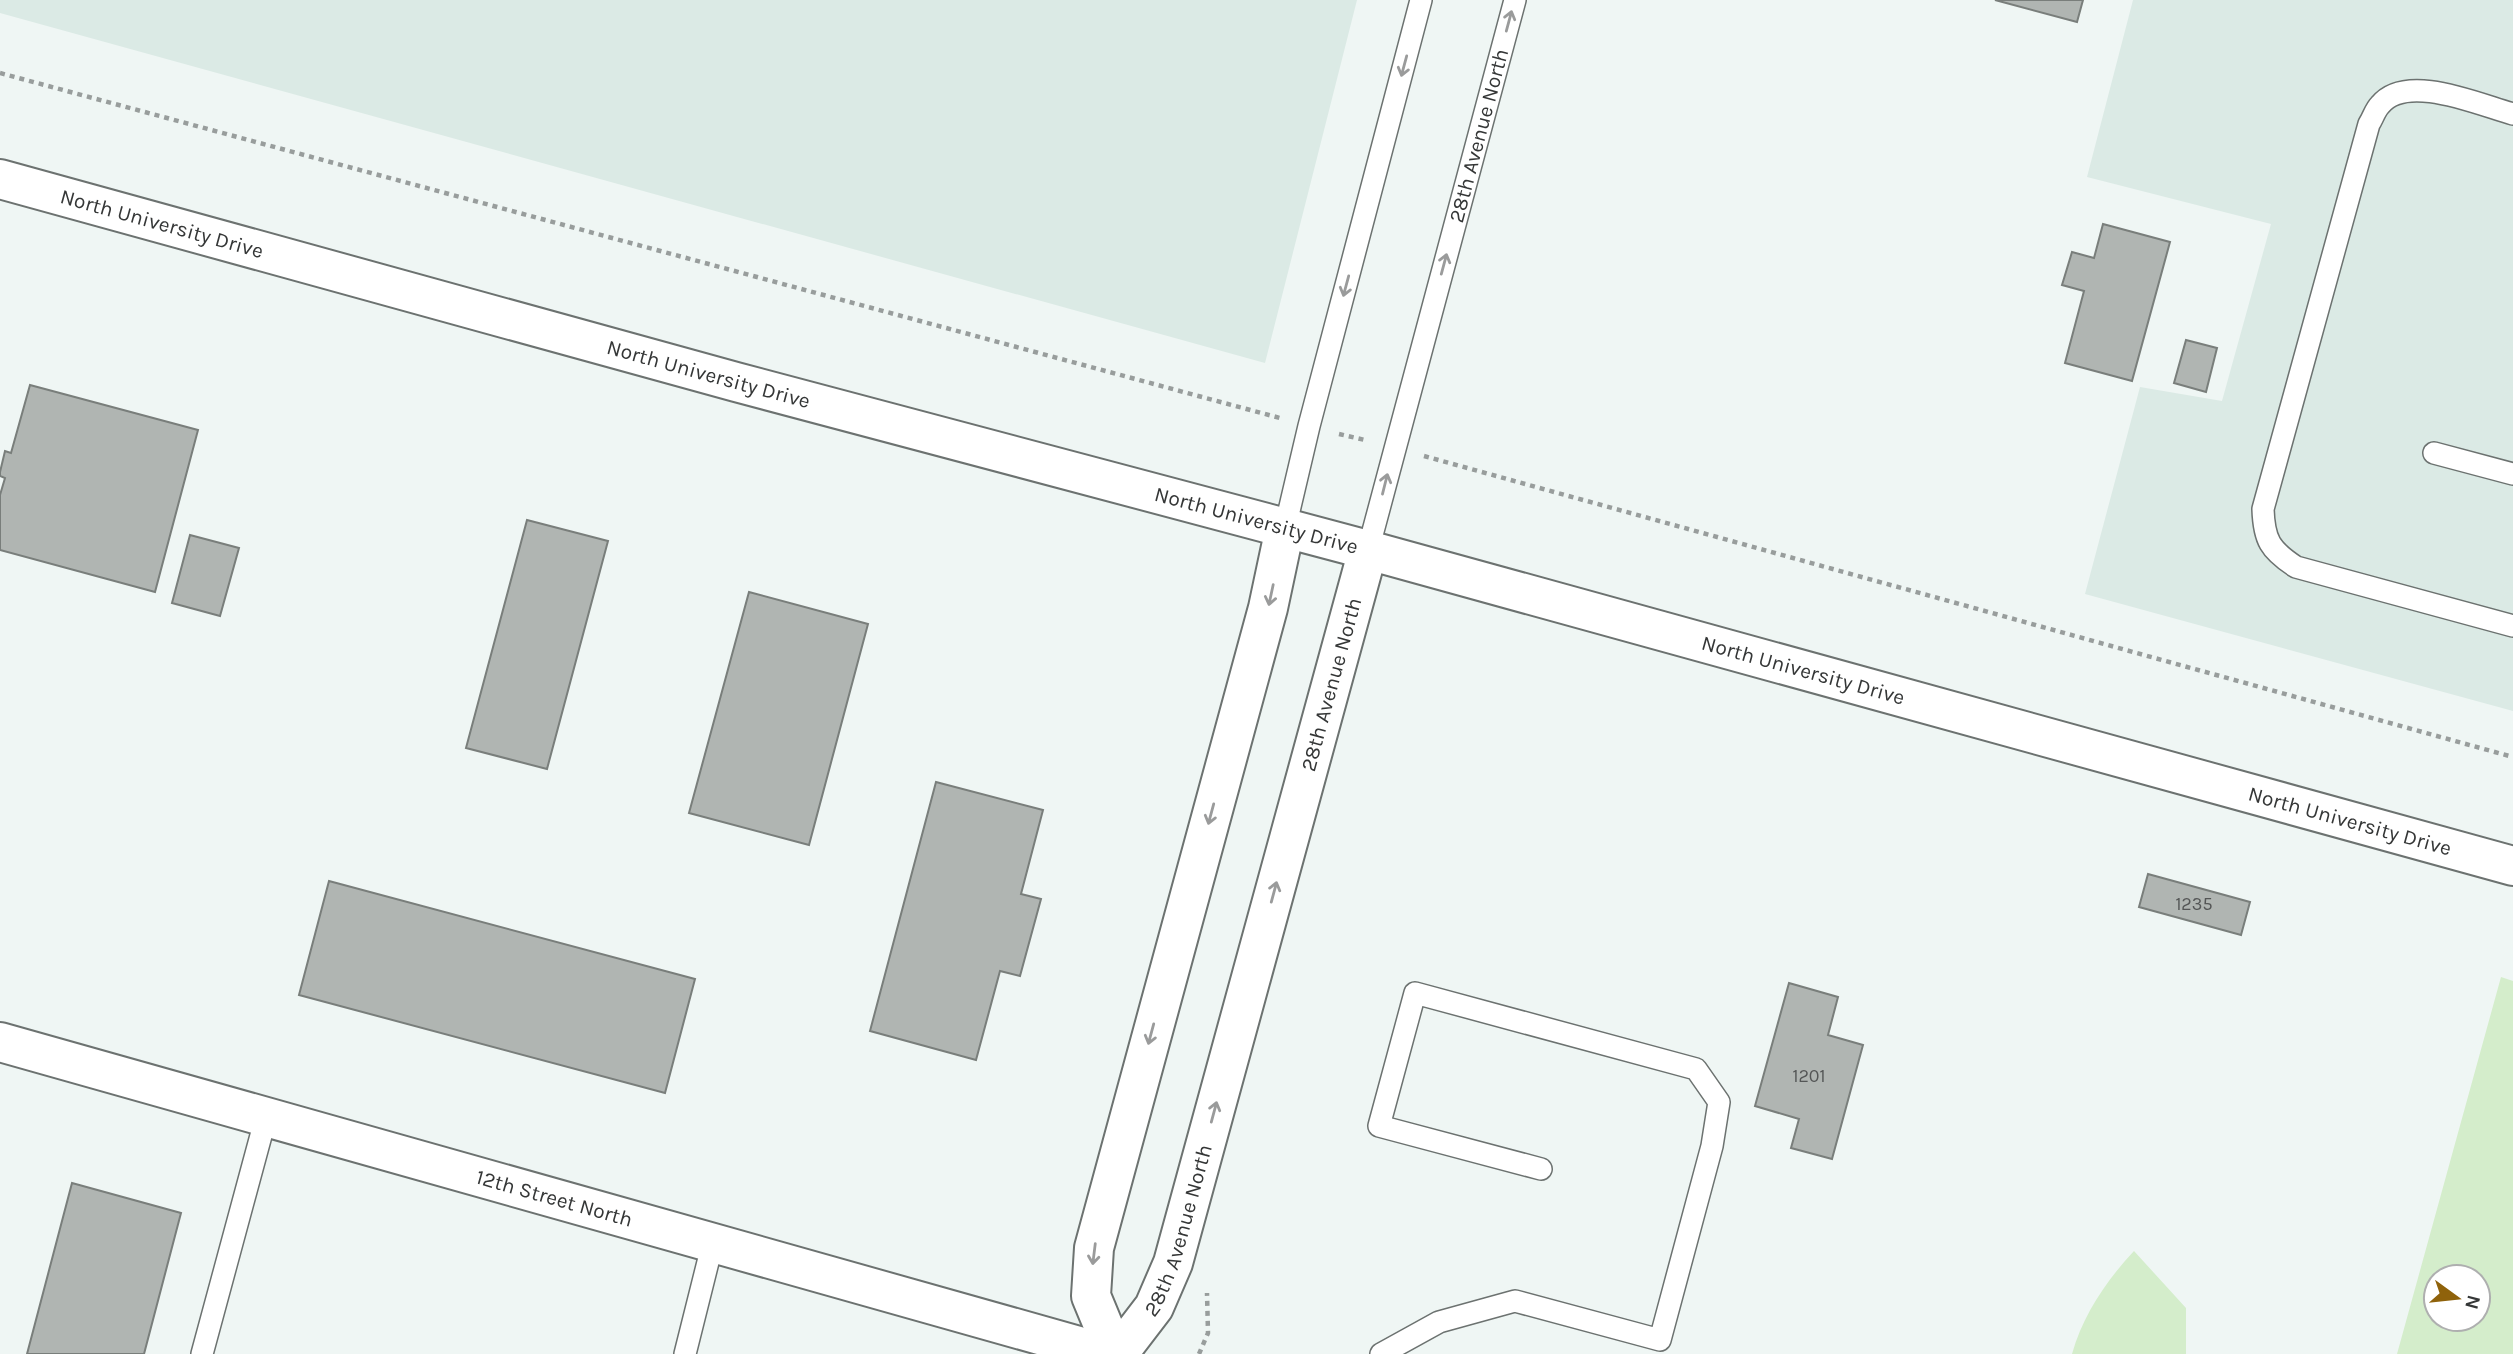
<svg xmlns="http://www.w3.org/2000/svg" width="2513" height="1354" font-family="Karla,sans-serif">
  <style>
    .built { fill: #dbeae5 }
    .green { fill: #d4edcb; fill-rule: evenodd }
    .building { fill: #b0b5b2; stroke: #797e7b; stroke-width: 2 }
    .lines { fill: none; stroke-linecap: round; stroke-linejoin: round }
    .service-casing { stroke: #6c7270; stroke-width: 24 }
    .minor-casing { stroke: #6c7270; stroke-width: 42 }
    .secondary-casing { stroke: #6c7270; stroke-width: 42 }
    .path { stroke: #989d9c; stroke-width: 4.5; stroke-dasharray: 5 5; stroke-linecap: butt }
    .service { stroke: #fff; stroke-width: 21 }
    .minor { stroke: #fff; stroke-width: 38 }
    .secondary { stroke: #fff; stroke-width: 38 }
    .oneway { stroke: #9a9b9b }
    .labels { text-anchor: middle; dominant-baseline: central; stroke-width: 5; stroke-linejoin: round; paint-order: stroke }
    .number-label { font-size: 18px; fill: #545656 }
    .street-label { font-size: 21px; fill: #353737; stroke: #fff }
  </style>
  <rect width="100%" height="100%" fill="#eff6f4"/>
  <path class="built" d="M 0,0 L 1357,0 L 1265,363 L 0,13 Z
    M 2133,0 L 2513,0 L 2513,711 L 2085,594 L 2140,387 L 2222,401 L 2271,224 L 2087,177 Z"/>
  <path class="green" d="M 2501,977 L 2513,981 L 2513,1354 L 2397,1354 ZM 2478,1277 L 2478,1319 L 2436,1319 L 2436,1277 Z
    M 2134,1251 L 2186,1308 L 2186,1354 L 2072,1354 C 2083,1315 2106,1281 2134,1251 Z"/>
  <path class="building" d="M 1995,0 L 2083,0 L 2077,22 Z
    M 2103,224 L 2170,242 L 2132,381 L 2065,363 L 2084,291 L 2062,285 L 2072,252 L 2094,258 Z
    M 2186,340 L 2217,348 L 2206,392 L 2174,383 Z
    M 30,385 L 198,430 L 155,592 L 0,550 L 0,495 L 5,478 L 0,476 L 0,472 L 5,451 L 11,453 Z
    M 527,520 L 608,541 L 547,769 L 466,748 Z
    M 190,535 L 239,548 L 220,616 L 172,603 Z
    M 749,592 L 868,624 L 809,845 L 689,813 Z
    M 936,782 L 1043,810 L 1021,894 L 1041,899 L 1020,976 L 1000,971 L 976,1060 L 870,1031 Z
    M 2148,874 L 2250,902 L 2241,935 L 2139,907 Z
    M 329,881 L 695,979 L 665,1093 L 299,995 Z
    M 1789,983 L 1838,997 L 1828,1035 L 1863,1045 L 1832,1159 L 1791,1148 L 1799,1119 L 1755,1106 Z
    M 72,1183 L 181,1213 L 144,1354 L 27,1354 Z"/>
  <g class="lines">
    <defs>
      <g id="service">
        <path d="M 2513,114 C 2480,105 2406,72 2380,105 C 2375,110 2373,118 2369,124 L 2263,509 C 2264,540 2270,550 2296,567 L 2513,626"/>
        <path d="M 2434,453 L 2513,474"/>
        <path d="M 1285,528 L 1309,426 L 1421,0"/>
        <path id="s1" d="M 1368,550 L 1515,0"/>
        <path d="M 202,1354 L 266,1117"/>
        <path d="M 685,1354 L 713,1242"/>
        <path d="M 1381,1354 L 1439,1322 L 1515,1301 L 1660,1340 L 1712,1146 L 1719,1102 L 1696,1069 L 1415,993 L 1379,1126 L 1541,1169"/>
      </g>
      <g id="minor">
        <path id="s2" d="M 0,1042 L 1107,1354"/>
        <path d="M 1115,1354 L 1091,1296 L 1094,1248 L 1268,608 L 1285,528"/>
        <path id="s3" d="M 1118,1354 L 1154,1307 L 1173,1263 L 1368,550"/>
      </g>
      <g id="secondary">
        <path id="s4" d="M 0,179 L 736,382 L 1368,550 L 2513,866"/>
      </g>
    </defs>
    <use href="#service" class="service-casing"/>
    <use href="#minor" class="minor-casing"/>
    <use href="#secondary" class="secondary-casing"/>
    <path class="path" d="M 0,73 L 1280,418
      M 1339,434 L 1365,440
      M 1424,456 L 2513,757
      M 1199,1354 L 1208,1333 L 1207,1293"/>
    <use href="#service" class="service"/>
    <use href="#minor" class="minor"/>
    <use href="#secondary" class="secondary"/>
  </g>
  <defs><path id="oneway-shaft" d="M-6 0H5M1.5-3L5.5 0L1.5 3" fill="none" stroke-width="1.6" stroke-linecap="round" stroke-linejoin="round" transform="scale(1.75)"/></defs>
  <g class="oneway">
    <use href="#oneway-shaft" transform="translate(1509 21) rotate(-75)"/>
    <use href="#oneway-shaft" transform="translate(1404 66) rotate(105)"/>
    <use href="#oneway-shaft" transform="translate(1444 264) rotate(-75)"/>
    <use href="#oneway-shaft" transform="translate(1346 286) rotate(105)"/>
    <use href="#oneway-shaft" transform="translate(1385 484) rotate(-76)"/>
    <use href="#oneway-shaft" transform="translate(1271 595) rotate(102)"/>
    <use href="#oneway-shaft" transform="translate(1211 814) rotate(105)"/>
    <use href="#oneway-shaft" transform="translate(1274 892) rotate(-75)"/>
    <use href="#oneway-shaft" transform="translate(1151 1034) rotate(105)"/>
    <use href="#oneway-shaft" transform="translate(1214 1112) rotate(-75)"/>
    <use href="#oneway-shaft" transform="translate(1094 1254) rotate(97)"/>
  </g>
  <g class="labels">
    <g class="number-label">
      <text x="2194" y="904">1235</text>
      <text x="1809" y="1076">1201</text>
    </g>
    <g class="street-label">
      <text stroke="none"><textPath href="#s1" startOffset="429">28th Avenue North</textPath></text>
      <text stroke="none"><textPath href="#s4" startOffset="168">North University Drive</textPath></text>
      <text stroke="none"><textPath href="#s4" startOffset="735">North University Drive</textPath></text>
      <text stroke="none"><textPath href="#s4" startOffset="1302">North University Drive</textPath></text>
      <text stroke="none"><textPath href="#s4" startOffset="1869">North University Drive</textPath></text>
      <text stroke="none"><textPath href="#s3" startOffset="707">28th Avenue North</textPath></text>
      <text stroke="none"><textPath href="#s4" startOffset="2436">North University Drive</textPath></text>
      <text stroke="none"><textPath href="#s2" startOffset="576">12th Street North</textPath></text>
      <text stroke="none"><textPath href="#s3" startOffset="140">28th Avenue North</textPath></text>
    </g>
  </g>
  <g transform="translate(2457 1298) rotate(105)"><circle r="33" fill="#ffffff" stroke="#aeafaf" stroke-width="2"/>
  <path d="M0-5L12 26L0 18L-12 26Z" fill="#8f620b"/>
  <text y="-10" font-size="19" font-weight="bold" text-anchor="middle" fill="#353737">N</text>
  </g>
</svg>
